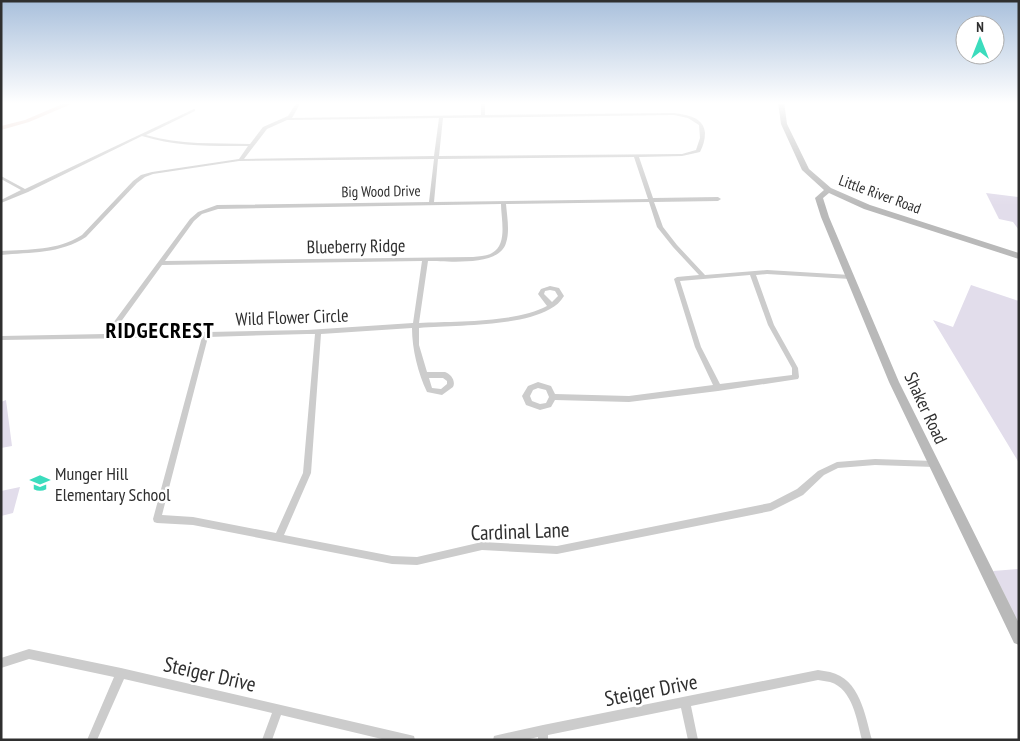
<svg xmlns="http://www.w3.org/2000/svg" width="1020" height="741" font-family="'PT Sans Narrow',sans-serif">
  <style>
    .green { fill: #e2ddeb }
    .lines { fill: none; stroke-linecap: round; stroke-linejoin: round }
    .river { fill: #ead3cb; fill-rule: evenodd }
    .street { fill: #ccc; fill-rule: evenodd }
    .secondary { fill: #b9b9b9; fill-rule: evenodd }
    .labels { text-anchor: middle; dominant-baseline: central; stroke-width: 5; stroke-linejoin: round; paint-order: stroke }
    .far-street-label { font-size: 15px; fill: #2f2f2f; stroke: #fff }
    .street-label { font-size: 18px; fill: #2f2f2f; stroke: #fff }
    .poi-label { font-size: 18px; fill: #2f2f2f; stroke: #fff; text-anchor: start }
    .near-street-label { font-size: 21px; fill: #2f2f2f; stroke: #fff }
    .district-label { font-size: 22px; font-weight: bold; letter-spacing: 1px; fill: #000; stroke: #fff }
  </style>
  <rect width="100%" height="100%" fill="#fff"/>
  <path class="green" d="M 986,193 L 1019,197 L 1019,230 L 1013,222 L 999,219 Z
    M 971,285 L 1019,301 L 1019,463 L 933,320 L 953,327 Z
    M 6,400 L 12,446 L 1,448 L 1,402 Z
    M 20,487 L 13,513 L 1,516 L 1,491 Z
    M 1019,569 L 1019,623 L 993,571 Z"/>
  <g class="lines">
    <path class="river" d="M 67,102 L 76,102 L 29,122 L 1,130 L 1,126 L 25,120 Z"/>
    <path class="street" d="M 297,102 L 301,102 L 292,118 L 481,115 L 481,102 L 485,102 L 485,115 L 674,113 C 687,115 704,117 705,133 C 705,140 703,146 700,152 L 682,156 L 639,157 L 653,198 L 718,197 L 721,199 L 718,201 L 654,202 L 663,227 L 677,245 L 705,275 L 767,270 L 850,275 L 853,277 L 850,279 L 767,274 L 756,275 L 774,325 L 798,368 L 799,377 L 798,379 L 718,391 L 629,402 L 555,400 L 551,407 L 540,410 L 526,405 L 522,396 L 528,386 L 538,382 L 551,386 L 555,394 L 629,396 L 713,385 L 695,347 L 674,279 L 677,277 L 699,275 L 673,247 L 657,227 L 649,202 L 506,204 C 507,216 510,231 506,243 C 499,267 448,261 428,261 L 419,323 C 455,321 516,323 547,306 L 538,294 L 541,289 L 550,286 L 559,288 L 564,296 C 560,302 556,306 550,309 C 519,327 455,325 419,328 L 419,345 L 427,372 L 445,372 C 451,374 456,381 453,387 L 442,395 L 427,392 C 418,373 412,349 412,328 L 321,334 L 311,473 L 284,535 L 392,556 L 417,557 L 482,542 L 557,546 L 770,503 L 797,489 L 818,471 L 837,462 L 875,459 L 934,461 L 937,462 L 938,464 L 937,466 L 934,467 L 875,465 L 838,468 L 824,475 L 803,495 L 771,511 L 557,554 L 482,550 L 417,565 L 392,564 L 193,525 L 157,523 L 154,522 L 153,519 L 202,337 L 1,340 L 1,336 L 105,334 L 190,219 L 198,212 L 217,205 L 429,202 L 434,159 L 239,161 L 153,174 L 145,177 L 137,183 L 86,237 C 60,254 31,252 1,255 L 1,251 C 30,249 57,251 82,235 L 133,181 L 141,175 L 152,172 L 239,159 L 248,146 C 212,146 177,147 142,136 L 28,192 L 1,203 L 1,200 L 21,190 L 1,179 L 1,176 L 25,189 L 194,109 L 195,109 L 195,111 L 146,135 C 180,145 215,143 250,144 L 263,127 L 288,116 ZM 674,115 L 688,118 L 699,125 L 700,138 L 696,150 L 682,154 L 439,156 L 443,118 ZM 439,118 L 434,156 L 244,159 L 267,129 L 287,120 ZM 634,157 L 648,199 L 434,202 L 438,159 ZM 501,204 C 501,219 508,244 492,253 C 487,256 480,256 473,257 L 165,261 L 194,221 L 202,214 L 218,209 ZM 422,261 L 413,323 L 307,330 L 112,334 L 162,265 ZM 750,275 L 768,325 L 792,368 L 792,375 L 720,384 L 701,347 L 680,281 ZM 550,290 L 555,291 L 558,296 L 552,302 L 544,294 L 545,291 ZM 307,334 L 315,334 L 303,473 L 276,533 L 193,517 L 162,515 L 208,337 ZM 429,378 L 443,378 L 447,381 L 447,384 L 441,389 L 432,388 ZM 538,388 L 546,390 L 549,397 L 546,403 L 540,404 L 532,401 L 530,396 L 533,390 Z
      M 29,649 L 121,668 L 410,735 L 414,736 L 415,740 L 386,740 L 281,715 L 272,740 L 262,740 L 272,713 L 124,679 L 97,740 L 87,740 L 114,677 L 29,659 L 1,668 L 1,658 Z
      M 818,670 C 822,671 826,671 830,672 C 860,679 865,715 872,740 L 862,740 C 857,721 853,689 830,682 C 826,681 822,681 818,680 L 691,706 L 698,740 L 688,740 L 681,708 L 548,735 L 548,740 L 538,740 L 538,737 L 525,740 L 493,740 L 494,736 L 498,735 L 543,725 Z"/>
    <path class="secondary" d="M 778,102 L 784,102 L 787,124 L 809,169 L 831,188 L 870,205 L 1019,253 L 1019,259 L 864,209 L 829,193 L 823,198 L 829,217 L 899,382 L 1019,623 L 1019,645 L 1014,643 L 889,382 L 821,217 L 815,198 L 824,190 L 802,170 L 781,124 Z"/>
  </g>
  <linearGradient id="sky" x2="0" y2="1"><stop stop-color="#a9c0dc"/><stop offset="0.5" stop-color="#fff"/><stop offset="1" stop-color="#fff" stop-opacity="0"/></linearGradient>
  <rect width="1020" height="206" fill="url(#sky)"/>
  <defs>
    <symbol id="school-bare" viewBox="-9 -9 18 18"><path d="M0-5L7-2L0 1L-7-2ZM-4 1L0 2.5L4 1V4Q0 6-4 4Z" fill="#3bdcbd" stroke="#fff" stroke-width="2.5" paint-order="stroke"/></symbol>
  </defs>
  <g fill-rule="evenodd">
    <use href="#school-bare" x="26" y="469" width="28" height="28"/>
  </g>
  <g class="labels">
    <g class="far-street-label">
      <text transform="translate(381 191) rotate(-1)">Big Wood Drive</text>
      <text transform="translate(880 194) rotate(20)">Little River Road</text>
    </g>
    <g class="street-label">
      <text transform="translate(356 246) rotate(-1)">Blueberry Ridge</text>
      <text transform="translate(292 317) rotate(-2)">Wild Flower Circle</text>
      <text transform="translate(926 408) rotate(65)">Shaker Road</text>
    </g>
    <g class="poi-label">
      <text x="55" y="473">Munger Hill<tspan x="55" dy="21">Elementary School</tspan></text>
    </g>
    <g class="near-street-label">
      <text transform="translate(520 531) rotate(-2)">Cardinal Lane</text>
      <text transform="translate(210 674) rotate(13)">Steiger Drive</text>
      <text transform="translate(651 690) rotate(-11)">Steiger Drive</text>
    </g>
    <g class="district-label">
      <text x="160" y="330">RIDGECREST</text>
    </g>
  </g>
  <rect width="1020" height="741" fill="none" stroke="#2f2f2f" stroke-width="5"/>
  <g transform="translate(980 40)"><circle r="24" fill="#ffffff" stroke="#acacac"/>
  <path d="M0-4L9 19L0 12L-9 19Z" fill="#3bdcbd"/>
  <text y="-8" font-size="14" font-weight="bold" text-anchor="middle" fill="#2f2f2f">N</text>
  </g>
</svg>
